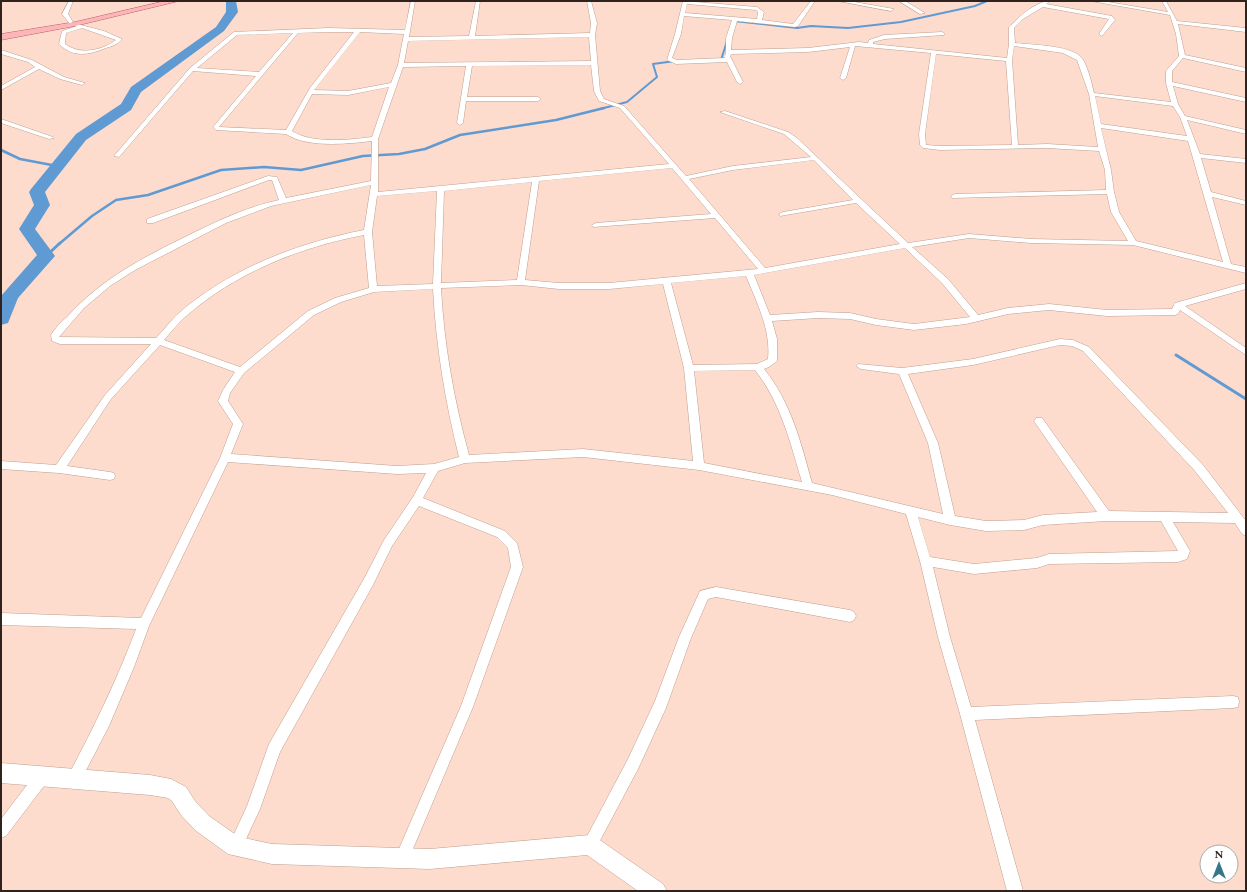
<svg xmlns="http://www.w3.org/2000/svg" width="1247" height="892" font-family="Spectral,serif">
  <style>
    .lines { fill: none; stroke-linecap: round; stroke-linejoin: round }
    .stream-far2 { stroke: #5f9ad3; stroke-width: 2 }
    .stream-far1 { stroke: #5f9ad3; stroke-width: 2.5 }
    .stream { stroke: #5f9ad3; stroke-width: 3 }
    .river { fill: #5f9ad3; fill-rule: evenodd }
    .street-casing { stroke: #bf9f90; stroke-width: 1 }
    .secondary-casing { stroke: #bf9f90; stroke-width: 1 }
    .primary-casing { stroke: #b56164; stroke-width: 1 }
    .street { fill: #fff; fill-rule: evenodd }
    .secondary { fill: #fff; fill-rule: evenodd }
    .primary { fill: #feb5b8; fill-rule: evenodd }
  </style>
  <rect width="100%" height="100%" fill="#fedccd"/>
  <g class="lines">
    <path class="stream-far2" d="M 734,23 L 734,21 L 797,28 L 811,26 L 848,28 L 901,22 L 975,6 L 987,1
      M 721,60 L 728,38
      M 600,109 L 627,102 L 657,77 L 653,64 L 675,61"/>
    <path class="stream-far1" d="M 1,150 L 20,159 L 57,166
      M 59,244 L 92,216 L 116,200 L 148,195 L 221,170 L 264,167 L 301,170 L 363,156 L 399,154 L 425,149 L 460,135 L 556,120 L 604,108"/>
    <path class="stream" d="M 46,256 L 60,243
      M 1176,355 L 1246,399"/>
    <path class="river" d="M 226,1 L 236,1 L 238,12 L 224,31 L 141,92 L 131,110 L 86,140 L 45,192 L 50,205 L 35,229 L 55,256 L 18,298 L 8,323 L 1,325 L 1,296 L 37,255 L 19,229 L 34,205 L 29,192 L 31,189 L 76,134 L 121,104 L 131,87 L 216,27 L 226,12 Z"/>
    <defs>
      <path id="street" d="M 69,1 L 73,1 L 68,14 L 73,22 L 70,24 L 62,14 Z
        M 411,1 L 415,1 L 409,37 L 469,36 L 476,1 L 480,1 L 475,36 L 590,33 L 591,23 L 587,1 L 591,1 L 597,23 L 595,35 L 600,91 L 604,99 L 624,106 L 686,176 L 733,166 L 811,157 L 784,134 L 720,112 L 725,111 L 788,132 L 797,138 L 861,199 L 908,243 L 969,234 L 1031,239 L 1128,241 L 1111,212 L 1107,194 L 952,198 L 951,196 L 955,194 L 1106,190 L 1105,170 L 1099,151 L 1047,148 L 940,150 L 923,148 L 920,145 L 919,134 L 931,53 L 855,46 L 846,78 L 843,80 L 840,78 L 850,47 L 808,52 L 732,54 L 730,56 L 743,82 L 740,84 L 737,82 L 727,62 L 676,64 L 667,60 L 675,34 L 683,1 L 757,7 L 764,12 L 762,20 L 793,24 L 811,1 L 815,1 L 798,26 L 795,27 L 737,21 L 732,38 L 731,50 L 808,48 L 859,42 L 868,43 L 869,40 L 884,35 L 942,32 L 945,34 L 944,35 L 885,39 L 873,42 L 873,44 L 1007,58 L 1009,44 L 1009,27 C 1019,17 1036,1 1050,1 L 1046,4 L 1112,16 L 1115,20 L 1102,36 L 1099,34 L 1109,19 L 1043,7 L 1023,19 L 1014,28 L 1015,43 C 1031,45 1069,45 1081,57 C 1087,63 1092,84 1094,93 L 1171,102 L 1166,83 L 1166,71 L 1179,56 L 1176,34 L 1170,15 L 1091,1 L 1102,1 L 1168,12 L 1162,1 L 1166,1 L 1177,21 L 1246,28 L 1246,32 L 1178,24 L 1185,55 L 1246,68 L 1246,72 L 1183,58 L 1172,71 L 1172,82 L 1246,98 L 1246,102 L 1173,86 L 1178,104 L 1185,116 L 1246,130 L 1246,134 L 1187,120 L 1200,154 L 1246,159 L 1246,163 L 1201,158 L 1211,192 L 1246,201 L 1246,205 L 1212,197 L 1231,264 L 1246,267 L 1246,273 L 1133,245 L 1031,243 L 969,238 L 912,247 L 948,279 L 978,315 L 1008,308 L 1049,304 L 1107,310 L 1172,309 L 1175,303 L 1246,283 L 1246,289 L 1185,306 L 1246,348 L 1246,355 L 1180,310 L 1178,314 L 1175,315 L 1107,316 L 1049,310 L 1008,314 L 966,324 L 914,330 L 876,325 L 850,319 L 818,318 L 772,321 L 777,339 L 777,361 L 769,367 L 764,369 C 791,402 801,443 812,483 L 943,514 L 928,443 L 899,374 L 861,369 L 856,366 L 858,364 L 902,368 L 973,359 L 1060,339 L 1073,340 L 1089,347 L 1203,465 L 1246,521 L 1246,536 L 1242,534 L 1235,523 L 1173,522 L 1190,551 L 1187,559 L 1178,562 L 1049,564 L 1037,568 L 974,574 L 933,567 L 950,637 L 971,707 L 1233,696 L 1238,697 L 1239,702 L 1238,707 L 1233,708 L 975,720 L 1023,891 L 1007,891 L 960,714 L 938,637 L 920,561 L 906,514 L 832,495 L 699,470 L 583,457 L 465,463 L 438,471 L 423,498 L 505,531 L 517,543 L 523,567 L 473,707 L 407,863 L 402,865 L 397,863 L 395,858 L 461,706 L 511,567 L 508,548 L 497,537 L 419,506 L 392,546 L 373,585 L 280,752 L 260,809 L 240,852 L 235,854 L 230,852 L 228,847 L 247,806 L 269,744 L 365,577 L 384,540 L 413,497 L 426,473 L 397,474 L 228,462 L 149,626 L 134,667 L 109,726 L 79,784 L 74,786 L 69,784 L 67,779 L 69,774 C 94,727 117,680 136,629 L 1,625 L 1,613 L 141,618 L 220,458 L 233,424 L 218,401 L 223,390 L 235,372 L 160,345 L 111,399 L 67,466 L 110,472 L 114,473 L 115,476 L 114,479 L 110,480 L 59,473 L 1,469 L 1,461 L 56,465 L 105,395 L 151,344 L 60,344 L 52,341 L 51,335 C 55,328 61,322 67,317 C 100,280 142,258 185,237 C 215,222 246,207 279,200 L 272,180 L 269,180 L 153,223 L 147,223 L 147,219 L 268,176 L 277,177 L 286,198 L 371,181 L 372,141 C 347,144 307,148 286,134 L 216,130 L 213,127 L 214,126 L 256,76 L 193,71 L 119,157 L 114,156 L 190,68 L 234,32 L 328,28 L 405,30 ZM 687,4 L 756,10 L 758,12 L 757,19 L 685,13 ZM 684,16 L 732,20 L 726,38 L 726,54 L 724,56 L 725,58 L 677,60 L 672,58 L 681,34 ZM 328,32 L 354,32 L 310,88 L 286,130 L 219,127 L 298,33 ZM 360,32 L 404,34 L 398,65 L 391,83 L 348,91 L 314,90 ZM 293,33 L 259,72 L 197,68 L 237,35 ZM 589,37 L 591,61 L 404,63 L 408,41 ZM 1014,46 L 1063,53 L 1077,60 L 1089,94 L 1098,147 L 1047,144 L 1018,145 L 1012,60 ZM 936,54 L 1006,61 L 1012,145 L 940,146 L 926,145 L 925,134 ZM 591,65 L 594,91 L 599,101 L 620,108 L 669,164 L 378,192 L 378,139 L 403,67 L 466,66 L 457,123 L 460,125 L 463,123 L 466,101 L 538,101 L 541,99 L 538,97 L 467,97 L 472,66 ZM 389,87 L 372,137 C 350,140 311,144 292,131 L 312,94 L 348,95 ZM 1095,96 L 1173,106 L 1180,117 L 1187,136 L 1101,124 ZM 1101,128 L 1188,141 L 1223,262 L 1136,241 L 1119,212 L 1114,192 L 1111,170 ZM 814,160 L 853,200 L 783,212 L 779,214 L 780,216 L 856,203 L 900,244 L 765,268 L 689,179 L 733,170 ZM 672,168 L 711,214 L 596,223 L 592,225 L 593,227 L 715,218 L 758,269 L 609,283 L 559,283 L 525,280 L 539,181 ZM 532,182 L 517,280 L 441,283 L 444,191 ZM 371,185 L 364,230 C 298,243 231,268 179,313 C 171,320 164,330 156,338 L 59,337 L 84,308 L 110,286 L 135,270 L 226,223 L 271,206 ZM 437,191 L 433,284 L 377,286 L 372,232 L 377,196 ZM 364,235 L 369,288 L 335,298 L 308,311 L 240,367 L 164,340 C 171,332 177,324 185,317 C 235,273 300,247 364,235 ZM 905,248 L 942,283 L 970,317 L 914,324 L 876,319 L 850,313 L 818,312 L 770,315 L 754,275 ZM 746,276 C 757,303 771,330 768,359 L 757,364 L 693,365 L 671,283 ZM 663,284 L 684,368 L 693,461 L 583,449 L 469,455 C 454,400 444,345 441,288 L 521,285 L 559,289 L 609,289 ZM 433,289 C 436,346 445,401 459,457 L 434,464 L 397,466 L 231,454 L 243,424 L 228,401 L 230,393 L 244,373 L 314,315 L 341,302 L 374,292 ZM 1060,345 L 1072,346 L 1083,351 L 1195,471 L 1228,513 L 1109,511 L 1042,418 L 1036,418 L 1034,421 L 1036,424 L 1097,512 L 1043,515 L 1024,520 L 986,521 L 955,516 L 938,443 L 908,374 L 973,365 ZM 755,370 C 781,403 790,442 802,482 L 704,463 L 694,371 ZM 918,517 L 950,525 L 986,531 L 1024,530 L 1043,525 L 1106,521 L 1161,521 L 1178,551 L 1049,554 L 1037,558 L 974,564 L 930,557 Z
        M 838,1 L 849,1 L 894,9 L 891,11 Z
        M 899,1 L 905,1 L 925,13 L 920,14 Z
        M 73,23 L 104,31 L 122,39 C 117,45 112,46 106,48 C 89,55 73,58 59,44 L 62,31 L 77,26 L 73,25 ZM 82,28 L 116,40 C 101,51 80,55 65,44 L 66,33 Z
        M 1,50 L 32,60 L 64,77 L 85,83 L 82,85 L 60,79 L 39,69 L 1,90 L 1,86 L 35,67 L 28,62 L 1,54 Z
        M 1,119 L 53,137 L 54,138 L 49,139 L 1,123 Z
        M 716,587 L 850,610 L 854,612 L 856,616 L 854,620 L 850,622 L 716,597 L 708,599 L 691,638 L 666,708 L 638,769 L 595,850 L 590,852 L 585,850 L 583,845 L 585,840 L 628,759 L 655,701 L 679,637 L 700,591 Z
        M 42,770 L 47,772 L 49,777 L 47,782 L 6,836 L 1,838 L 1,819 L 37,772 Z"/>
      <path id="secondary" d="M 1,763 L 150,775 L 171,779 L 186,787 L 195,801 L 209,816 L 239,837 L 272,844 L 430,849 L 590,835 L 597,838 L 663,884 L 667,891 L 638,891 L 587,855 L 430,869 L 272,864 L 228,854 L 195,830 L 181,815 L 172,801 L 168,798 L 150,795 L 1,783 Z"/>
      <path id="primary" d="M 165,1 L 179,1 L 75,26 L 1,40 L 1,34 L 75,22 Z"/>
    </defs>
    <use href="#street" class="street-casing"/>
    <use href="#secondary" class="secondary-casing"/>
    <use href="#primary" class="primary-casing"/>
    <use href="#street" class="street"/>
    <use href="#secondary" class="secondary"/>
    <use href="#primary" class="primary"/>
  </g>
  <rect width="1247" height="892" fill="none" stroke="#30231e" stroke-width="4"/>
  <g transform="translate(1219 864)"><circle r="19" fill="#ffffff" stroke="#aca7a5"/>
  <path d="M0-3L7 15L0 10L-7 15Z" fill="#347788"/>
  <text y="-6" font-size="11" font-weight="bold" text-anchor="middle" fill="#30231e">N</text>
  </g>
</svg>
